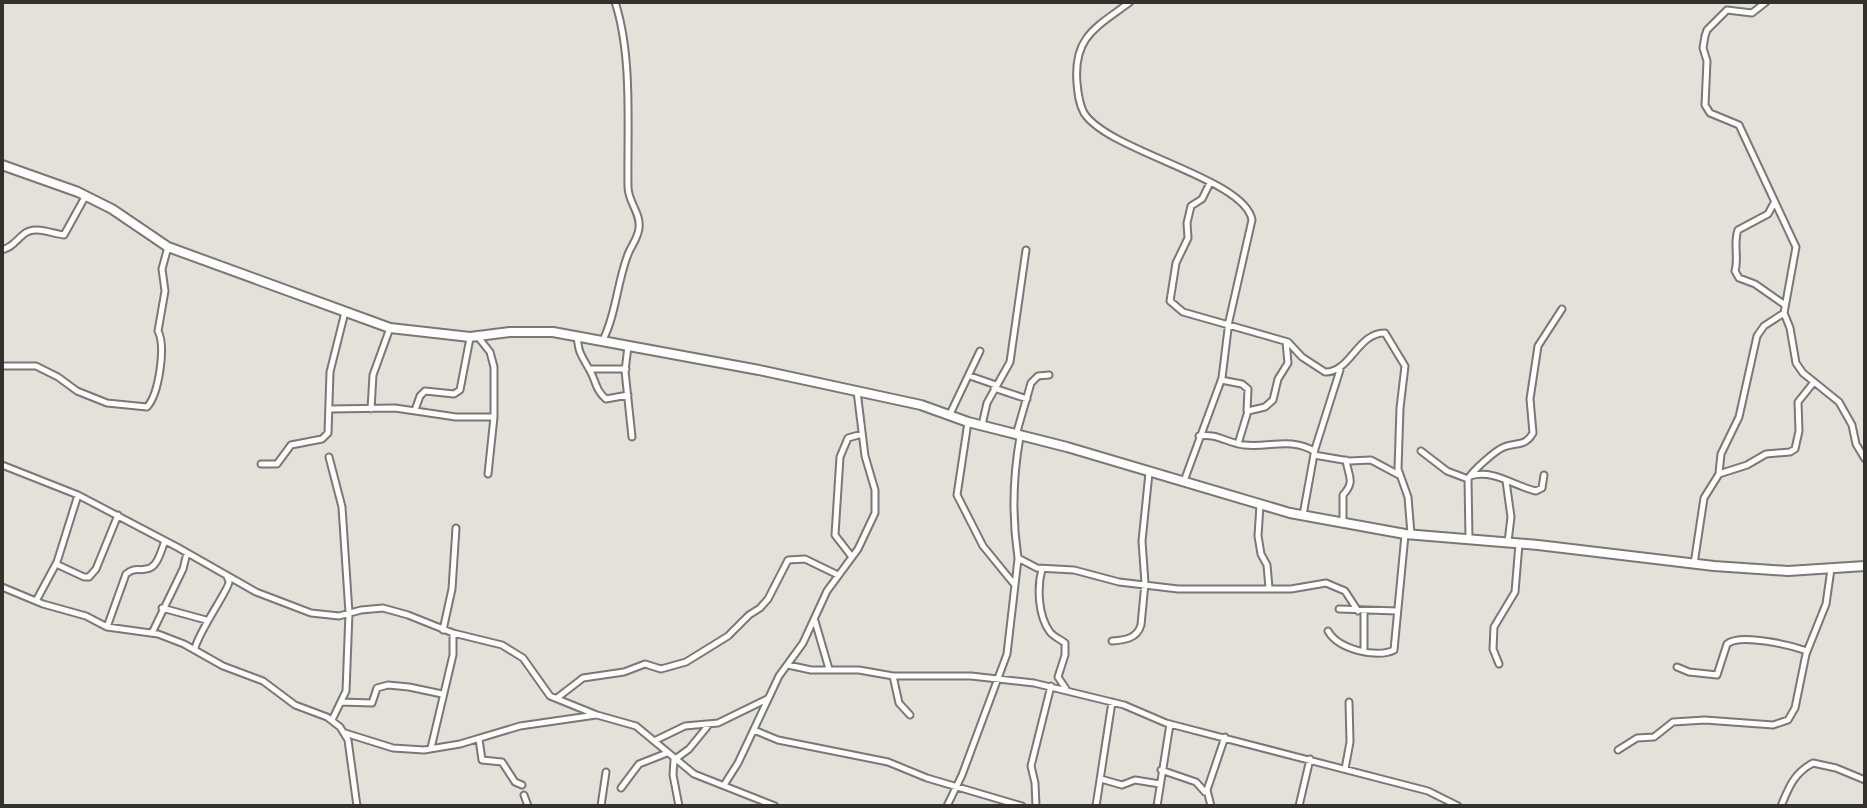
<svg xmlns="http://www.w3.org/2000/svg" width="1867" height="808" font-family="Arial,sans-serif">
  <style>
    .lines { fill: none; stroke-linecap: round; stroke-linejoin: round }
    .street-casing { stroke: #7b7772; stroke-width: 9 }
    .secondary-casing { stroke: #7b7772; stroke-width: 12 }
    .street { stroke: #fff; stroke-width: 5 }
    .secondary { stroke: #fff; stroke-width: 8 }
  </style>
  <rect width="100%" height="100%" fill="#e4e0da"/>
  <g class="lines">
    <defs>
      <path id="street" d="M 1130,2 C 1097,27 1073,36 1077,83 C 1078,94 1079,104 1084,113 C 1109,152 1245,178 1252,220 L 1229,321 L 1222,378 L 1184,481
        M 1766,2 L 1752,13 L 1727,10 L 1707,30 L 1705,36 L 1703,48 L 1707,61 L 1705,105 L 1710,113 L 1739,125 L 1796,247 L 1784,313 L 1790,328 L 1796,363 L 1803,373 L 1839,402 L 1852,425 L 1856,444 L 1865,459
        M 1210,183 L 1202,199 L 1191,206 L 1187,223 L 1188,238 L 1176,263 L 1170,301 L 1183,312 L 1288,342 L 1302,357 L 1325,372 C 1350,373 1358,332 1385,333 L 1405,366 L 1400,408 L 1398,469 L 1408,497 L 1411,534
        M 1774,203 L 1768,214 L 1738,230 C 1733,244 1739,257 1735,271 L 1739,278 L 1755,284 L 1785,305
        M 2,250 C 13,247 15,241 24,234 C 35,225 52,234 64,235 L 85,197
        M 577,336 C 579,355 581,354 589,369 C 596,380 595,390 606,399 L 628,395
        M 478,337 L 490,352 L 494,367 L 494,417 L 488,474
        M 603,340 C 616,314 617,284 627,257 C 630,247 638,239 639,228 C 641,213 628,202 628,187 C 627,131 633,56 615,2
        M 628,346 L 625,371 L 632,437
        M 2,366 L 36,366 L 58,377 L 77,391 L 107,403 L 147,407 C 159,394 166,346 158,331 L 165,291 L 162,269 L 168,247
        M 590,369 L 626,369
        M 970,376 L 996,385
        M 1221,380 L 1242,384 L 1248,389 L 1247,411
        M 994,388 L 1027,399
        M 330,409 L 395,408 L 456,417 L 494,417
        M 371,409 L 373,375 L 390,328
        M 415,410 L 420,396 L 425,391 L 454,394 L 460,390 L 470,338
        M 950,414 L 980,351
        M 968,422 L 957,495 L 983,546 L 1014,584
        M 982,425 L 987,403 L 1010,362 L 1026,250
        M 1016,435 L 1031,383 L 1038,376 L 1049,375
        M 1199,436 C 1217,433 1227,443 1244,445 C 1269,448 1290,437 1314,451
        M 1020,437 C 1013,476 1012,518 1018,558 L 1037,568 L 1074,570 L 1119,582 L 1178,589 L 1291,589 L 1326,583 L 1345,591 L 1358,611
        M 1238,444 L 1248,411 L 1265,407 L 1273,400 L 1278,379 L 1288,363 L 1286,342
        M 1421,451 L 1447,471 L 1468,479
        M 1314,455 L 1349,461 L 1371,460 L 1399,475
        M 329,457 L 342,507 L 349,613 L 346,691 L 332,720
        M 261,464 L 277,464 L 291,445 L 322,439 L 328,433 L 330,372 L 345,312
        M 2,465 L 78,495 L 177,547 L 256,592 L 311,613 L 339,616 L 361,610 L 383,608 L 408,615 L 453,633 L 502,645 L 523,658 L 550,696 L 597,715 L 636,726 L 694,774 L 775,806
        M 1719,473 L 1721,454 L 1739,417 L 1757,336 L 1764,326 L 1784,313
        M 1470,476 C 1495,469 1513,486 1536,491 L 1542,488 L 1544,475
        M 1506,481 L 1511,517 L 1508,542
        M 1260,505 L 1258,536 L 1261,554 L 1267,565 L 1269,588
        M 1303,515 L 1315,449 L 1340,370
        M 1343,522 L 1343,495 C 1356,481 1348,476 1346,460
        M 1469,538 L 1468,479 C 1472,471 1496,450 1504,447 C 1517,442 1525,447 1533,433 L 1530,399 L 1538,346 L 1562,309
        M 852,557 L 835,535 L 840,457 L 848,438 L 862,434
        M 56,564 L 84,577 L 89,577 L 96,569 L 118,515
        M 1694,564 L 1704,498 L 1719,474 L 1747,465 L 1766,454 L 1790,452 L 1795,449 L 1799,431 L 1798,402 L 1814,382
        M 1042,569 C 1037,587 1038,616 1050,632 C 1054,637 1060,639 1065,643 L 1065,655 L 1058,677 L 1066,689
        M 2,587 L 43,604 L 86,616 L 107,627 L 158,634 L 184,644 L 223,666 L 263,681 L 295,705 L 327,717 L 340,727 L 348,740 L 357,806
        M 36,601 L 57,562 L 78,495
        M 162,608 L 206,620
        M 1339,609 L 1397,611
        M 1364,611 L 1364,650
        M 815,621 L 829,669
        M 107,627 L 126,574 C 135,567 137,571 146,569 C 158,568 161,550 165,541
        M 443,630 L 452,589 L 456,528
        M 1328,631 C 1338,649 1377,659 1394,650 L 1405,535
        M 152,633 L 183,569 L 187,553
        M 1112,641 C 1124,640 1137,639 1141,625 L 1145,583 L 1142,541 L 1149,473
        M 195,648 C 199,631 229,589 229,582 C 229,580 227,578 227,576
        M 1499,664 L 1493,649 L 1494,627 L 1515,592 L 1519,544
        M 788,665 L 811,670 L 859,670 L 893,676 L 971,676 L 1034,683 L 1124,705 L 1166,723 L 1428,791 L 1458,806
        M 1677,667 L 1689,672 L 1717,675 L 1727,644 C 1740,633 1790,645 1807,651
        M 893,676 L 899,703 L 910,715
        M 557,698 L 583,678 L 624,672 L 645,664 L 661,669 L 686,662 L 728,636 L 749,615 L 760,608 L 768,599 L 788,560 L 805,559 L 838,575
        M 341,702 L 372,703 L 377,688 L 388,685 L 409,687 L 442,694
        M 754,730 L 778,740 L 888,762 L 927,778 L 1022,806
        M 345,733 L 393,748 L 424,750 L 460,744 L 520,726 L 596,715
        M 479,739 L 482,760 L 502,762 L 515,782 L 522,785
        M 654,741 L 685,726 L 718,723 L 767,699
        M 431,748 L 453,655 L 453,633
        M 1618,750 L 1637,738 L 1654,737 L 1673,722 L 1705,720 L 1773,725 L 1788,720 L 1795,708 L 1806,654 L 1826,604 L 1831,569
        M 1345,769 L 1350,742 L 1349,702
        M 1161,770 L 1196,782 L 1205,792
        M 1101,779 L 1122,785 L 1135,780 L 1160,784
        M 724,785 L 738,763 L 779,676 L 803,643 L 827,591 L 858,549 L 875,513 L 875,490 L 865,456 L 857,391
        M 621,788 L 639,764 L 667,753
        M 524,795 L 528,806
        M 601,806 L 606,772
        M 679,806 L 673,775 L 674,760 L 689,749 L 707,727
        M 947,806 L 962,775 L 1007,654 L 1018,559
        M 1036,806 L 1035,783 L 1031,766 L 1051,686
        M 1096,806 L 1112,702
        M 1157,806 L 1170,724
        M 1211,806 L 1207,790 L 1225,737
        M 1299,806 L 1310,759
        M 1781,806 C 1789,787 1794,773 1813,763 L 1836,768 L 1865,780"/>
      <path id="secondary" d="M 2,165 L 78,192 L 112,209 L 168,247 L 390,328 L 470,337 L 510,332 L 553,332 L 759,370 L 921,405 L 968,422 L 1067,447 L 1290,513 L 1405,534 L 1538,545 L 1714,566 L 1788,571 L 1865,566"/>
    </defs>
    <use href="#street" class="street-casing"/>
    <use href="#secondary" class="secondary-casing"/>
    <use href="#street" class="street"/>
    <use href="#secondary" class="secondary"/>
  </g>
  <rect width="1867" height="808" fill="none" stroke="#32312e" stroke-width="8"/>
</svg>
